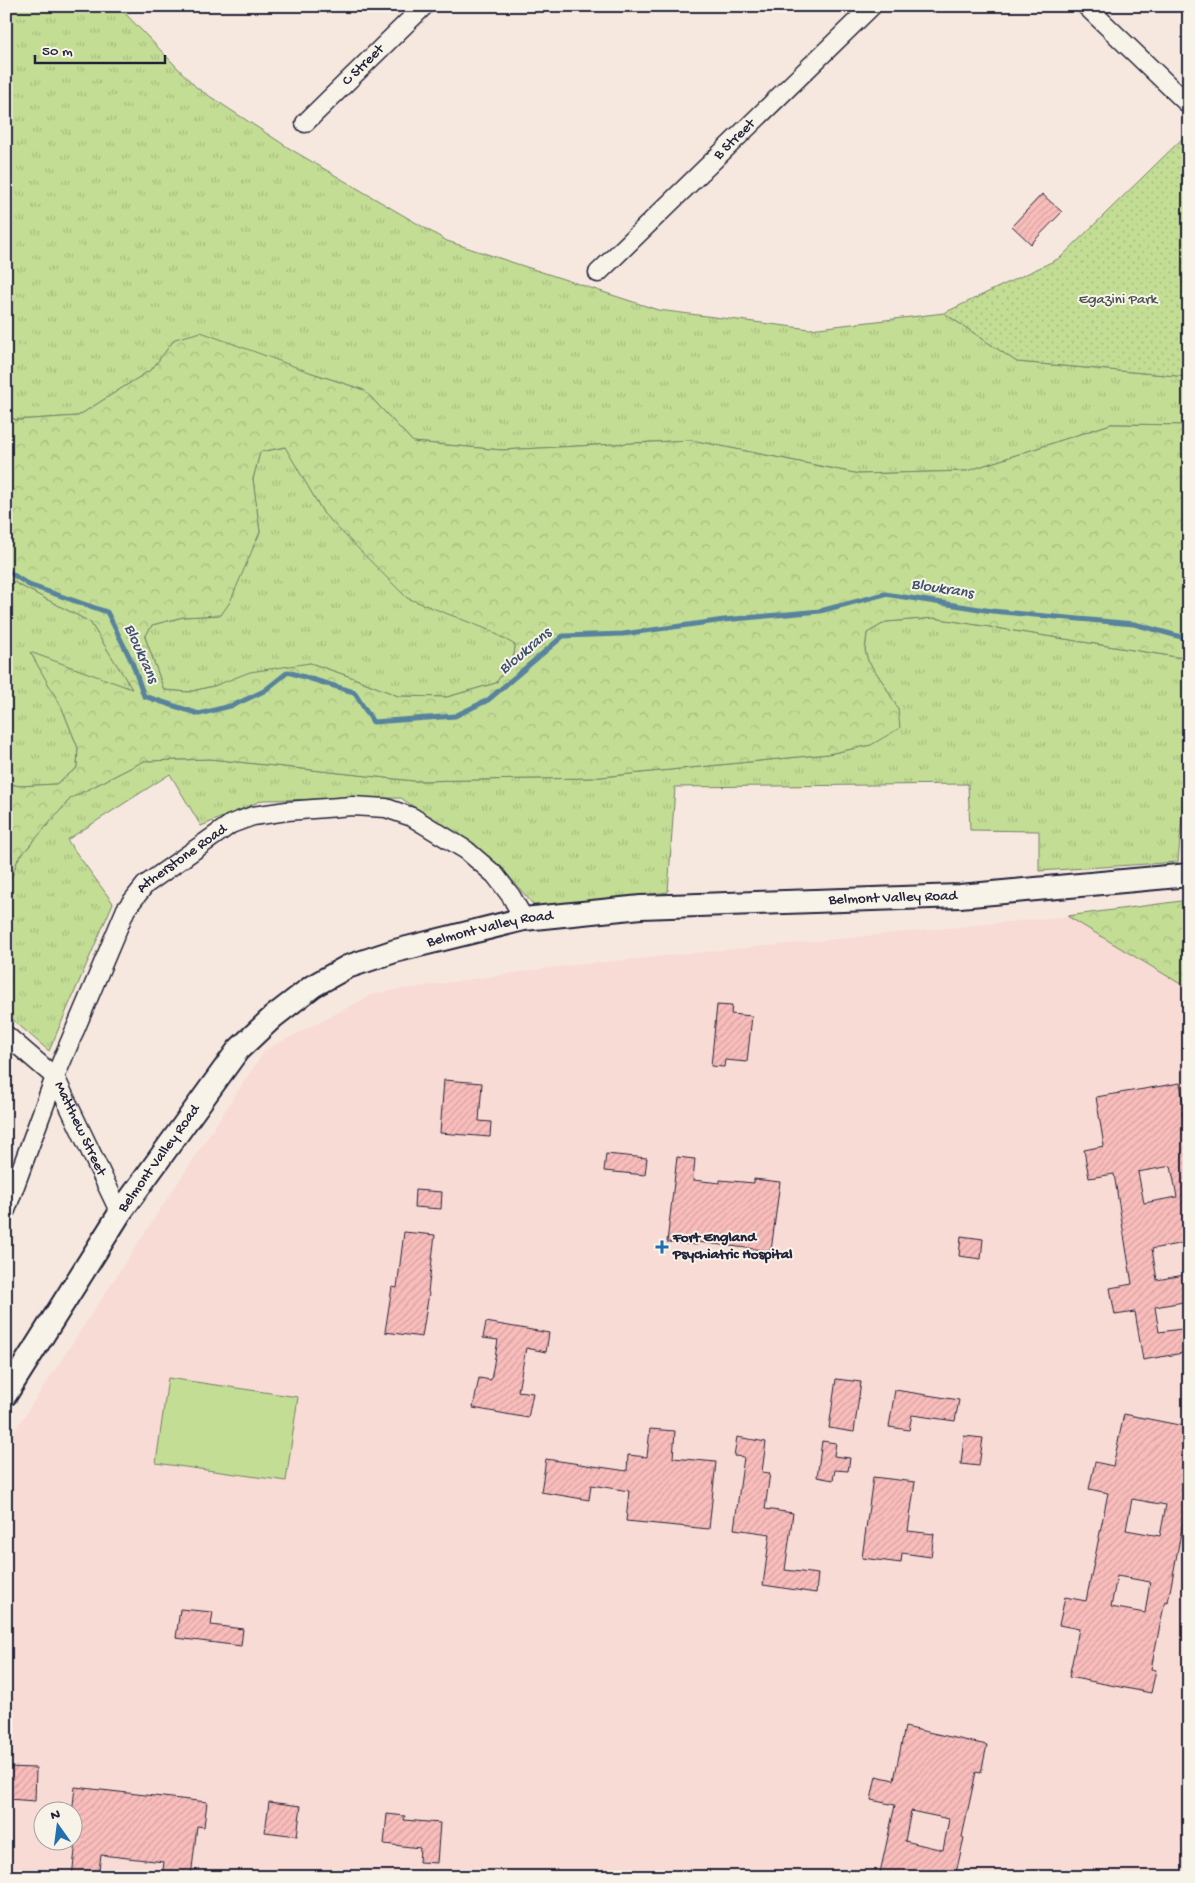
<svg xmlns="http://www.w3.org/2000/svg" width="1195" height="1883" font-family="'Gochi Hand',sans-serif">
  <style>
    .built { fill: #f8dbd4; fill-rule: evenodd }
    .grass { fill: url(#grass-tufts); stroke: #728068 }
    .forest { fill: url(#forest-crowns); stroke: #728068; fill-rule: evenodd }
    .park { fill: url(#park-dots); stroke: #728068 }
    .pitch { fill: #c3dd94; stroke: #728068 }
    .lines { fill: none; stroke-linecap: round; stroke-linejoin: round }
    .stream { stroke: #59839d; stroke-width: 5 }
    .building { fill: url(#building-hatch); stroke: #22223b; fill-rule: evenodd }
    .minor-casing { stroke: #22223b; stroke-width: 21 }
    .tertiary-casing { stroke: #22223b; stroke-width: 26 }
    .minor { stroke: #f7f3e8; stroke-width: 18 }
    .tertiary { stroke: #f7f3e8; stroke-width: 22 }
    .poi-dot { fill: #1f6fb2; stroke: #f7f3e8; stroke-width: 2 }
    .labels { text-anchor: middle; dominant-baseline: central; stroke-width: 4; stroke-linejoin: round; paint-order: stroke }
    .street-label { font-size: 15px; fill: #22223b; stroke: #f7f3e8 }
    .park-label { font-size: 15px; fill: #4a5151; stroke: #f7f3e8 }
    .poi-label { font-size: 15px; font-weight: bold; fill: #22223b; stroke: #f7f3e8; text-anchor: start }
    .water-label { font-size: 16px; font-style: italic; fill: #3e526c; stroke: #f7f3e8 }
  </style>
  <defs>
    <pattern id="grass-tufts" width="24" height="20" patternUnits="userSpaceOnUse" patternTransform="scale(1.25)"><rect width="24" height="20" fill="#c3dd94"/><path d="M3 7l-1-3M5 7V3M7 7l1-3M15 17l-1-3M17 17v-4M19 17l1-3" fill="none" stroke="#a7bd80"/></pattern>
    <pattern id="forest-crowns" width="20" height="18" patternUnits="userSpaceOnUse" patternTransform="scale(1.25)"><rect width="20" height="18" fill="#c3dd94"/><path d="M2 6a3 3 0 1 1 6 0M12 15a3 3 0 1 1 6 0" fill="none" stroke="#a7bd80"/></pattern>
    <pattern id="park-dots" width="8" height="8" patternUnits="userSpaceOnUse" patternTransform="scale(1.25)"><rect width="8" height="8" fill="#c3dd94"/><path d="M2 2h.1M6 6h.1" fill="none" stroke="#a7bd80" stroke-width="1.8" stroke-linecap="round"/></pattern>
    <pattern id="building-hatch" width="6" height="6" patternUnits="userSpaceOnUse" patternTransform="scale(1.25)"><rect width="6" height="6" fill="#f9bdbb"/><path d="M-1 1l2-2M0 6l6-6M5 7l2-2" fill="none" stroke="#d5a2a2"/></pattern>
  </defs>
  <rect width="100%" height="100%" fill="#f7e8df"/>
  <filter id="ink" filterUnits="userSpaceOnUse"><feTurbulence type="fractalNoise" baseFrequency=".02" numOctaves="2"/><feDisplacementMap in="SourceGraphic" scale="10" xChannelSelector="R" yChannelSelector="G"/><feConvolveMatrix kernelMatrix="1 2 1 2 8 2 1 2 1" color-interpolation-filters="sRGB"/></filter>
  <g filter="url(#ink)">
    <path class="built" d="M 1067,916 L 1189,984 L 1189,1877 L 6,1877 L 6,1444 L 265,1050 L 376,993 L 555,967 ZM 42,1810 L 72,1810 L 72,1840 L 42,1840 Z"/>
    <path class="grass" d="M 6,6 L 118,6 L 197,88 L 292,150 L 447,241 L 658,310 L 810,329 L 944,313 L 1017,362 L 1189,377 L 1189,425 L 1111,424 L 967,471 L 859,474 L 691,440 L 502,450 L 413,442 L 364,390 L 312,373 L 175,339 L 152,369 L 78,416 L 16,420 L 6,415 Z
      M 286,447 L 324,514 L 489,630 L 516,645 L 514,656 L 496,683 L 447,697 L 398,696 L 351,677 L 310,663 L 188,692 L 164,690 L 145,637 L 152,625 L 183,617 L 221,615 L 260,532 L 253,479 L 260,452 Z
      M 6,578 L 90,622 L 133,690 L 31,653 L 62,708 L 78,748 L 77,768 L 56,784 L 19,786 L 6,783 Z
      M 934,618 L 1189,659 L 1189,783 L 1185,783 L 1178,862 L 1039,871 L 1039,831 L 970,830 L 968,784 L 675,787 L 668,892 L 537,909 L 502,868 L 401,798 L 263,800 L 201,826 L 170,774 L 67,840 L 113,903 L 49,1051 L 6,1014 L 6,892 L 18,859 L 71,798 L 144,761 L 210,759 L 414,781 L 591,778 L 828,754 L 871,745 L 898,709 L 884,684 L 868,661 L 865,650 L 867,633 L 886,622 Z"/>
    <path class="forest" d="M 201,332 L 312,373 L 364,390 L 413,442 L 502,450 L 691,440 L 859,474 L 967,471 L 1111,424 L 1189,425 L 1189,659 L 934,618 L 886,622 L 867,633 L 865,650 L 868,661 L 884,684 L 898,709 L 900,728 L 871,745 L 828,754 L 591,778 L 414,781 L 210,759 L 144,761 L 71,798 L 18,859 L 6,892 L 6,783 L 19,786 L 56,784 L 77,768 L 78,748 L 62,708 L 30,652 L 132,689 L 90,622 L 6,578 L 6,415 L 16,420 L 78,416 L 152,369 L 175,339 ZM 285,447 L 324,514 L 407,598 L 489,630 L 515,645 L 514,656 L 496,683 L 447,697 L 398,696 L 351,677 L 310,663 L 250,672 L 214,686 L 188,692 L 164,690 L 145,637 L 152,625 L 183,617 L 221,615 L 230,602 L 260,532 L 253,479 L 260,452 Z
      M 1189,900 L 1189,989 L 1067,916 Z"/>
    <path class="park" d="M 1189,132 L 1189,377 L 1017,362 L 944,313 L 1060,258 Z"/>
    <path class="pitch" d="M 168,1378 L 298,1397 L 286,1481 L 156,1463 Z"/>
    <g class="lines">
      <path class="stream" d="M 6,570 L 29,585 L 107,612 L 132,662 L 144,696 L 199,714 L 234,705 L 264,691 L 288,672 L 354,692 L 373,722 L 455,716 L 488,700 L 563,636 L 623,634 L 724,620 L 820,611 L 885,594 L 992,611 L 1134,624 L 1189,639"/>
    </g>
    <path class="building" d="M 1042,194 L 1062,212 L 1031,244 L 1012,226 Z
      M 717,1005 L 732,1006 L 731,1014 L 752,1016 L 747,1062 L 725,1060 L 724,1067 L 711,1066 Z
      M 444,1080 L 482,1083 L 479,1121 L 491,1122 L 490,1137 L 440,1133 Z
      M 1180,1083 L 1185,1112 L 1182,1112 L 1189,1152 L 1189,1242 L 1152,1249 L 1157,1280 L 1189,1274 L 1189,1301 L 1155,1307 L 1159,1332 L 1189,1328 L 1189,1352 L 1143,1360 L 1135,1312 L 1115,1315 L 1110,1288 L 1132,1284 L 1114,1174 L 1089,1178 L 1084,1150 L 1104,1146 L 1096,1097 ZM 1171,1166 L 1177,1197 L 1144,1203 L 1138,1172 Z
      M 606,1154 L 647,1158 L 645,1175 L 604,1171 Z
      M 677,1157 L 695,1159 L 693,1180 L 720,1183 L 720,1180 L 754,1183 L 754,1179 L 780,1182 L 771,1251 L 697,1242 L 697,1245 L 667,1242 Z
      M 415,1190 L 442,1192 L 441,1209 L 414,1207 Z
      M 404,1232 L 435,1235 L 428,1292 L 429,1293 L 422,1337 L 385,1332 L 392,1287 L 397,1288 Z
      M 961,1236 L 983,1239 L 981,1259 L 959,1256 Z
      M 486,1322 L 549,1333 L 546,1352 L 526,1348 L 518,1391 L 533,1393 L 528,1418 L 473,1408 L 479,1378 L 491,1380 L 498,1340 L 483,1338 Z
      M 836,1379 L 861,1382 L 854,1432 L 829,1428 Z
      M 895,1390 L 959,1400 L 955,1421 L 912,1415 L 909,1430 L 889,1427 Z
      M 1124,1414 L 1189,1427 L 1189,1490 L 1168,1602 L 1165,1601 L 1151,1669 L 1156,1670 L 1151,1693 L 1069,1677 L 1079,1629 L 1059,1625 L 1065,1597 L 1086,1601 L 1108,1493 L 1089,1489 L 1095,1462 L 1113,1466 ZM 1132,1499 L 1166,1505 L 1160,1536 L 1126,1530 ZM 1117,1576 L 1150,1582 L 1145,1613 L 1111,1607 Z
      M 650,1429 L 675,1431 L 673,1458 L 716,1462 L 709,1529 L 626,1521 L 629,1491 L 591,1485 L 589,1500 L 541,1492 L 546,1459 L 627,1471 L 628,1455 L 647,1457 Z
      M 964,1436 L 983,1438 L 979,1466 L 961,1464 Z
      M 737,1437 L 766,1442 L 762,1472 L 770,1473 L 765,1509 L 793,1513 L 785,1570 L 818,1574 L 816,1593 L 763,1585 L 770,1534 L 734,1529 L 744,1457 L 734,1456 Z
      M 822,1441 L 836,1443 L 834,1456 L 850,1458 L 848,1471 L 835,1470 L 833,1480 L 817,1477 Z
      M 873,1477 L 915,1482 L 908,1531 L 934,1534 L 931,1557 L 902,1553 L 901,1563 L 862,1558 Z
      M 180,1609 L 213,1612 L 211,1625 L 243,1629 L 241,1646 L 176,1638 Z
      M 905,1727 L 987,1745 L 981,1773 L 976,1772 L 962,1837 L 964,1838 L 955,1877 L 879,1877 L 895,1805 L 871,1800 L 876,1776 L 894,1780 ZM 911,1811 L 949,1819 L 943,1850 L 905,1841 Z
      M 6,1767 L 36,1768 L 35,1801 L 8,1799 Z
      M 75,1787 L 207,1802 L 204,1827 L 197,1826 L 191,1877 L 162,1877 L 164,1862 L 101,1855 L 98,1877 L 72,1877 L 79,1815 L 72,1814 Z
      M 269,1802 L 301,1806 L 297,1836 L 265,1832 Z
      M 387,1814 L 405,1816 L 404,1820 L 440,1823 L 437,1863 L 419,1862 L 420,1848 L 384,1844 Z"/>
    <g class="lines">
      <defs>
        <g id="minor">
          <path d="M 1086,6 L 1189,105"/>
          <path id="s1" d="M 305,123 L 424,6"/>
          <path id="s2" d="M 598,273 L 872,6"/>
          <path id="s3" d="M 6,1035 L 55,1077 L 120,1213"/>
          <path id="s4" d="M 6,1210 L 55,1077 L 126,909 L 145,885 L 231,824 L 253,816 L 287,811 L 352,806 L 386,808 L 412,817 L 466,850 L 495,875 L 511,896 L 524,919"/>
        </g>
        <g id="tertiary">
          <path id="s5" d="M 6,1394 L 120,1213 L 238,1050 L 273,1017 L 313,986 L 347,967 L 395,951 L 524,919 L 641,907 L 960,896 L 1189,875"/>
        </g>
      </defs>
      <use href="#minor" class="minor-casing"/>
      <use href="#tertiary" class="tertiary-casing"/>
      <use href="#minor" class="minor"/>
      <use href="#tertiary" class="tertiary"/>
    </g>
  </g>
  <path class="poi-dot" d="M659.5 1239.5h5v5h5v5h-5v5h-5v-5h-5v-5h5z"/>
  <g class="labels">
    <g class="street-label">
      <text stroke="none"><textPath href="#s1" startOffset="82">C Street</textPath></text>
      <text stroke="none"><textPath href="#s2" startOffset="191">B Street</textPath></text>
      <text stroke="none"><textPath href="#s4" startOffset="400">Atherstone Road</textPath></text>
      <text stroke="none"><textPath href="#s5" startOffset="1106">Belmont Valley Road</textPath></text>
      <text stroke="none"><textPath href="#s5" startOffset="701">Belmont Valley Road</textPath></text>
      <text stroke="none"><textPath href="#s3" startOffset="122">Matthew Street</textPath></text>
      <text stroke="none"><textPath href="#s5" startOffset="281">Belmont Valley Road</textPath></text>
    </g>
    <g class="park-label">
      <text x="1118" y="300">Egazini Park</text>
    </g>
    <g class="poi-label">
      <text x="673" y="1238">Fort England<tspan x="673" dy="17">Psychiatric Hospital</tspan></text>
    </g>
    <g class="water-label">
      <text transform="translate(942 590) rotate(9)">Bloukrans</text>
      <text transform="translate(526 652) rotate(-40)">Bloukrans</text>
      <text transform="translate(140 654) rotate(66)">Bloukrans</text>
    </g>
  </g>
  <rect width="1195" height="1883" fill="none" stroke="#f7f3e8" stroke-width="25"/>
  <rect x="12" y="12" width="1170" height="1858" fill="none" stroke="#22223b" stroke-width="2" filter="url(#ink)"/>
  <g transform="translate(58 1826) rotate(346)"><circle r="24" fill="#f7f3e8" stroke="#a29fa3"/>
  <path d="M0-4L9 19L0 12L-9 19Z" fill="#1f6fb2"/>
  <text y="-8" font-size="14" font-weight="bold" text-anchor="middle" fill="#22223b">N</text>
  </g>
  <path d="M35 55v8h130v-8" fill="none" stroke="#22223b" stroke-width="2.5"/>
  <text x="42" y="55" font-size="15" fill="#22223b" stroke="#f7f3e8" stroke-width="4" paint-order="stroke">50 m</text>
</svg>
